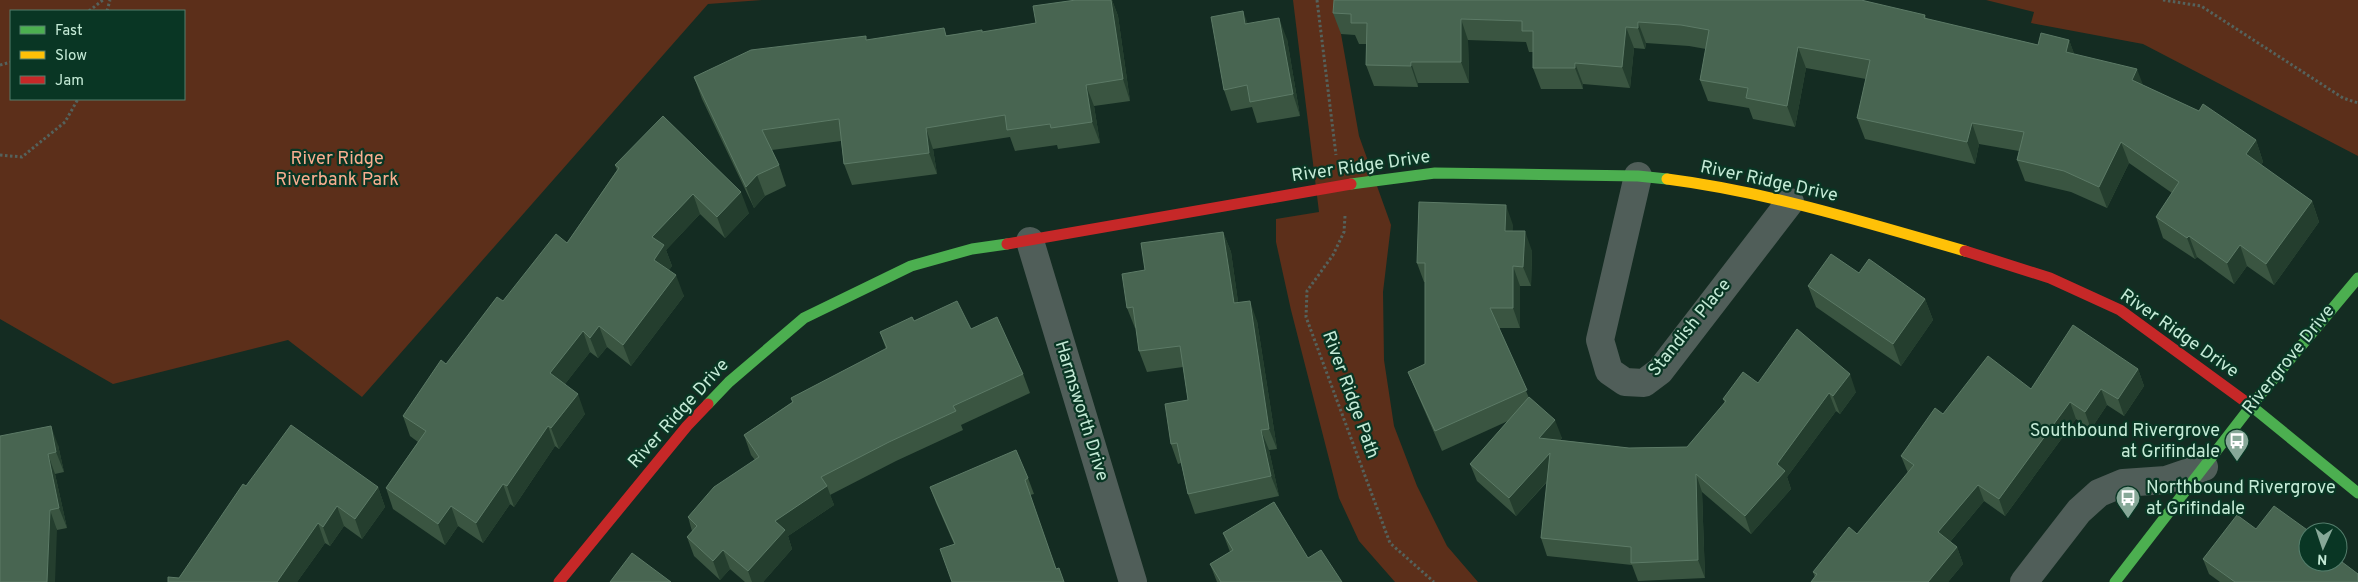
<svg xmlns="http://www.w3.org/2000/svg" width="2358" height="582" font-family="Overpass,sans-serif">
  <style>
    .green { fill: #5c2f1a; fill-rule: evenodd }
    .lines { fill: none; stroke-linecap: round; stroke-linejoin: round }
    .path { stroke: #55625c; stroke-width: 3; stroke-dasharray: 2.5 2.5; stroke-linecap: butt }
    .street { stroke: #505e59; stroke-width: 28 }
    .fast { stroke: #4caf50; stroke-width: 11 }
    .slow { stroke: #ffc107; stroke-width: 11 }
    .jam { stroke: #c62828; stroke-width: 11 }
    .wall { fill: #3a5541 }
    .shaded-wall { fill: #243e2e }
    .building { fill: #486551; stroke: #5c7a66 }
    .labels { text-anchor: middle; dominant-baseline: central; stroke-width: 4.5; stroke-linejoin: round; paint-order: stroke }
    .park-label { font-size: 18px; fill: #f9ae90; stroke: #093624 }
    .street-label { font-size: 18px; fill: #c5ebd7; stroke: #093624 }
    .poi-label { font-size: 18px; fill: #c5ebd7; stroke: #093624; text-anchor: end }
  </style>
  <rect width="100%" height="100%" fill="#142c22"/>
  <path class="green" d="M 0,0 L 762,0 L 708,4 L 362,397 L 288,340 L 113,384 L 0,319 ZM 184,11 L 184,99 L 11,99 L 11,11 Z
    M 1293,0 L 1335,0 L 1359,136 L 1391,225 L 1383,292 L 1384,360 L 1394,426 L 1417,486 L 1447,546 L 1478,582 L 1395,582 L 1359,541 L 1339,498 L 1291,310 L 1276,242 L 1276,219 L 1319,212 Z
    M 1986,0 L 2358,0 L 2358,156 L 2143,44 L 2031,23 L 2034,12 Z"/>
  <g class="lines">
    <path class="path" d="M 1317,0 L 1336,155
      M 2163,0 L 2201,6 L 2343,98 L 2358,103
      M 89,11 L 103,0
      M 107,11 L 110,0
      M 0,65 L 11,62
      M 0,155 L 22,157 L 65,122 L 78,99
      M 1345,216 L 1344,232 L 1333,255 L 1307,291 L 1306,317 L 1390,543 L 1434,582"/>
    <path class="street" d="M 1638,176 L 1600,340 L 1609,371 L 1625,382 L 1644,383 L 1660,371 L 1790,202
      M 1030,241 L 1133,582
      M 2024,582 L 2079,511 L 2099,493 L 2123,483 L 2166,480 L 2204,467"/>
    <path class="fast" d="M 1351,184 L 1435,173 L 1638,176 L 1667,179
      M 708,404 L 729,382 L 804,318 L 911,266 L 972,249 L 1007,244
      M 2250,405 L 2358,493
      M 2115,582 L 2251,406 L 2358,278"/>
    <path class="slow" d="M 1667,179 C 1769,192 1867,223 1965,251"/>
    <path class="jam" d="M 1007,244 L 1351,184
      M 1965,251 L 2050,278 L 2120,310 L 2250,405
      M 559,582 L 687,426 L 708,404"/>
  </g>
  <path class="wall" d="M 1076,0 L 1112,0 L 1118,16 L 1130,101 L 1094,106 L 1100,143 L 1058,149 L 1057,145 L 1015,151 L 1010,137 L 933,149 L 937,174 L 852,185 L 844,164 L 841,141 L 772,150 L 779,165 L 786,186 L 765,196 L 754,208 L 702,99 L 694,77 L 867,40 L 947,35 L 983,32 L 1036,23 Z
    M 1333,13 L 1925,15 L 1926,19 L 2038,45 L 2069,40 L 2074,54 L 2143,85 L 2256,140 L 2263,162 L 2261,165 L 2312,201 L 2319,222 L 2274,285 L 2247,266 L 2234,284 L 2197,257 L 2195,259 L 2163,238 L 2156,217 L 2172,193 L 2129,163 L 2107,208 L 2071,192 L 2025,181 L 2017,160 L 2019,151 L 1979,144 L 1975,164 L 1865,139 L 1857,118 L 1866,79 L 1806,68 L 1795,127 L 1753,119 L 1749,108 L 1708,101 L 1700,80 L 1706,49 L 1689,46 L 1646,43 L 1645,49 L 1634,48 L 1630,88 L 1583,84 L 1583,89 L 1541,89 L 1533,68 L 1533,52 L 1529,52 L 1526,42 L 1468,40 L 1469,83 L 1418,83 L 1418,87 L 1374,86 L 1366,65 L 1366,44 L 1359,44 L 1355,35 L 1341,34 Z
    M 1247,23 L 1287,39 L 1300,116 L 1257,123 L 1252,107 L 1231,111 L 1224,90 Z
    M 615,165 L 749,213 L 725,238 L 700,214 L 666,250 L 672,266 L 669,270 L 684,296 L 631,366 L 607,347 L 598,358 L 590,352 L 565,384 L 585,414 L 559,449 L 555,446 L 514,507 L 510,504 L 483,543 L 458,526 L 445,545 L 393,509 L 386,488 L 418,442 L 410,436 L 403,416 L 446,364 L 503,301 L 567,243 L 617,170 Z
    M 1513,225 L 1512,231 L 1532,251 L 1531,286 L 1520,286 L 1520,328 L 1499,328 L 1529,398 L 1562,438 L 1560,440 L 1629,448 L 1687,447 L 1725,403 L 1723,399 L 1758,383 L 1856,392 L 1840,414 L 1836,411 L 1787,477 L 1791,489 L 1751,534 L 1702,492 L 1705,578 L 1638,581 L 1632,565 L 1547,556 L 1541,538 L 1547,482 L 1516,516 L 1477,481 L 1470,464 L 1508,421 L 1442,451 L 1416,391 L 1408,372 L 1425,364 L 1425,282 L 1424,282 L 1417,263 Z
    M 1223,232 L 1231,252 L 1238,302 L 1257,321 L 1277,449 L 1269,450 L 1279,496 L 1195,514 L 1188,494 L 1181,463 L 1178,464 L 1171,444 L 1188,400 L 1183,367 L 1147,372 L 1139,351 L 1136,328 L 1135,328 L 1127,308 L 1145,270 Z
    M 1859,273 L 1925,299 L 1933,320 L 1901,366 L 1816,307 L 1808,286 Z
    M 914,321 L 971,329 L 1023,374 L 1030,393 L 961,425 L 963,430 L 896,461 L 830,495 L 834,505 L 788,536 L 792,549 L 763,582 L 745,582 L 730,569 L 720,580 L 694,556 L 687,537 L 692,531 L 688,517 L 755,460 L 751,455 L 744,435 L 792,402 L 791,398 L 886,349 L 880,332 Z
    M 2138,369 L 2144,386 L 2124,416 L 2107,405 L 2091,429 L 2076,419 L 2005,516 L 1984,501 L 1950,542 L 1957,547 L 1963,564 L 1948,582 L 1811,582 L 1815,577 L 1813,572 L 1857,534 L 1908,473 L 1901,456 L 1943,414 L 2031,389 Z
    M 0,436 L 58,445 L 64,472 L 55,474 L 67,528 L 57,530 Z
    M 1028,478 L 1034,494 L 1030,495 L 1056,569 L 1064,582 L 954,544 L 936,503 L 930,487 Z
    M 246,486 L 378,487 L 385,507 L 362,539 L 344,526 L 330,546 L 325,543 L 297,582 L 168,582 L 179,578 Z
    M 2256,529 L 2338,552 L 2342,562 L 2358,582 L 2220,582 L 2209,574 L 2203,559 Z
    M 1223,533 L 1308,558 L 1342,582 L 1217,582 L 1210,564 L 1230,552 Z"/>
  <path class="shaded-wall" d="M 1111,0 L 1112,0 L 1118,16 L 1130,101 L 1123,79 Z
    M 1243,11 L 1251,32 L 1245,24 Z
    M 1279,18 L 1287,39 L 1300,116 L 1293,94 Z
    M 1461,19 L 1468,40 L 1469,83 L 1461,62 Z
    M 1638,22 L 1646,43 L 1645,49 L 1638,28 Z
    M 1626,27 L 1634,48 L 1630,88 L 1622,67 Z
    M 2069,40 L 2077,61 L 2066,52 Z
    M 1798,47 L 1806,68 L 1795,127 L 1787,106 Z
    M 1411,62 L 1418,83 L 1418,87 L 1411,66 Z
    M 1575,63 L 1583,84 L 1583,89 L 1575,68 Z
    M 2137,69 L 2145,90 L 2132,80 Z
    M 1086,85 L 1094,106 L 1100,143 L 1092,122 Z
    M 1972,123 L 1979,144 L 1975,164 L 1967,142 Z
    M 926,128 L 933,149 L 937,174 L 929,153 Z
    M 2256,140 L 2263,162 L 2254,175 L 2246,154 Z
    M 2121,142 L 2129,163 L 2107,208 L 2099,187 Z
    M 757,175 L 765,196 L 754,208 L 746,187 Z
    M 741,192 L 749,213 L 725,238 L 717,217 Z
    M 693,194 L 700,214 L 666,250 L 672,266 L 662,280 L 654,260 L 652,237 Z
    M 2312,201 L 2319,222 L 2274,285 L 2266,264 Z
    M 1506,205 L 1513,225 L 1512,250 L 1505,231 Z
    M 1525,231 L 1532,251 L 1531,286 L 1523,267 Z
    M 1223,232 L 1231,252 L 1241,323 L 1234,303 Z
    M 2189,236 L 2197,257 L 2195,259 L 2187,238 Z
    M 2240,245 L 2247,266 L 2234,284 L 2227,263 Z
    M 1513,266 L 1520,286 L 1520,328 L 1513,308 Z
    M 676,275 L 684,296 L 631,366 L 623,345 Z
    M 1925,299 L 1933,320 L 1901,366 L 1893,344 Z
    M 1250,301 L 1257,321 L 1277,449 L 1269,429 Z
    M 599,326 L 607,347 L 598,358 L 590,338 Z
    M 583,331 L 590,352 L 558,393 L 550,373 Z
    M 2138,369 L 2144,386 L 2124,416 L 2118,399 Z
    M 1850,374 L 1856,392 L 1840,414 L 1833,396 Z
    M 2101,389 L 2107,405 L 2091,429 L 2085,412 Z
    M 1829,393 L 1836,411 L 1787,477 L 1791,489 L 1751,534 L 1745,516 L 1777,464 Z
    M 578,394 L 585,414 L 559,449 L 551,428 Z
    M 2070,402 L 2076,419 L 2005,516 L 1999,499 Z
    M 1555,420 L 1562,438 L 1546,455 L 1539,438 Z
    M 51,426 L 58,445 L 64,472 L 56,452 Z
    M 548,426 L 555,446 L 514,507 L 507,486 Z
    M 1261,430 L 1269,450 L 1279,496 L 1271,476 Z
    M 1550,453 L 1556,471 L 1516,516 L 1509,498 Z
    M 48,454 L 55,474 L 67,528 L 59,508 Z
    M 1696,474 L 1702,492 L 1705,578 L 1698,560 Z
    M 503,484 L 510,504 L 483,543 L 476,523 Z
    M 1978,485 L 1984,501 L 1944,549 L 1938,532 Z
    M 827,486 L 834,505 L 788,536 L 792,549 L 763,582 L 752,582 L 748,571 L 775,521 Z
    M 378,487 L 385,507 L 362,539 L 355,519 Z
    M 337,506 L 344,526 L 330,546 L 323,527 Z
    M 451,506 L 458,526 L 445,545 L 438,524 Z
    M 50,510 L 57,530 L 55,582 L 47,582 Z
    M 318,523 L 325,543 L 297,582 L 277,582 Z
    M 1957,547 L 1963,564 L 1948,582 L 1928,582 Z
    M 723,550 L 730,569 L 720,580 L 713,561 Z
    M 2338,552 L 2344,567 L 2338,562 Z"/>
  <path class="building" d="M 1076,0 L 1111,0 L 1123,79 L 1086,85 L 1092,122 L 1051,128 L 1050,124 L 1007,130 L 1005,115 L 926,128 L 929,153 L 844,164 L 839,119 L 762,130 L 779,165 L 757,175 L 746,187 L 694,77 L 751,50 L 866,36 L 866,40 L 944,28 L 946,36 L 982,30 L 982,32 L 1036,23 L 1033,6 Z
    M 1334,0 L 1861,0 L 1925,15 L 1924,18 L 2038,45 L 2041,33 L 2069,40 L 2066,52 L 2137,69 L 2132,80 L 2199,111 L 2203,104 L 2256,140 L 2246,154 L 2312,201 L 2266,264 L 2240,245 L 2227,263 L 2189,236 L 2187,238 L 2156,217 L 2179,182 L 2121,142 L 2099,187 L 2064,171 L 2017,160 L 2024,132 L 1972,123 L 1967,142 L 1857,118 L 1870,60 L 1798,47 L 1787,106 L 1746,98 L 1748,88 L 1700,80 L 1709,30 L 1681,25 L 1638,22 L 1638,28 L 1626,27 L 1622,67 L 1575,63 L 1575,68 L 1533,68 L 1533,31 L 1522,31 L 1522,21 L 1461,19 L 1461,62 L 1411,62 L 1411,66 L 1366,65 L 1367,23 L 1351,23 L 1351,14 L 1333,13 Z
    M 1243,11 L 1245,24 L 1279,18 L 1293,94 L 1250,102 L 1247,85 L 1224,90 L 1211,17 Z
    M 663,116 L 741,192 L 717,217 L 693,194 L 652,237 L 664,245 L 654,260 L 676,275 L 623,345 L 599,326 L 590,338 L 583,331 L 550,373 L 578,394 L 551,428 L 548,426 L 507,486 L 503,484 L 476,523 L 451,506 L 438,524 L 386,488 L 426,431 L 403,416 L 441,360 L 446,364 L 497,297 L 503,301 L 556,234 L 567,243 L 619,168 L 615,165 Z
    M 1419,202 L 1506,205 L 1505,231 L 1525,231 L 1523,267 L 1513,266 L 1513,308 L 1490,308 L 1527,390 L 1435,431 L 1408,372 L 1425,364 L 1425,263 L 1417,263 Z
    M 1223,232 L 1234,303 L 1250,301 L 1269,429 L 1261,430 L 1271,476 L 1188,494 L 1177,443 L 1171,444 L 1165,404 L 1188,400 L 1180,346 L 1139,351 L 1133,307 L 1127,308 L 1122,274 L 1145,270 L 1141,243 Z
    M 1831,254 L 1859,273 L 1869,259 L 1925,299 L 1893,344 L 1808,286 Z
    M 957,301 L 971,329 L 997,317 L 1023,374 L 953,406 L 956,411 L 889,442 L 821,477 L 827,486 L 775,521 L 785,530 L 748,571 L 723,550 L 713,561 L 687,537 L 697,526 L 688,517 L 714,487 L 759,457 L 744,435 L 793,402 L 791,398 L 887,348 L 880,332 L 912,317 L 914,321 Z
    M 2073,325 L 2138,369 L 2118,399 L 2101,389 L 2085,412 L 2070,402 L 1999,499 L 1978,485 L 1938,532 L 1957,547 L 1928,582 L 1811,582 L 1817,574 L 1813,572 L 1849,527 L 1857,534 L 1914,465 L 1901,456 L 1935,408 L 1943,414 L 1988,356 L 2031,389 Z
    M 1797,329 L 1850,374 L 1833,396 L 1829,393 L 1777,464 L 1785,471 L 1745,516 L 1696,474 L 1698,560 L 1631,563 L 1631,547 L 1541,538 L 1550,453 L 1509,498 L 1470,464 L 1529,397 L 1555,420 L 1539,438 L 1629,448 L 1687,447 L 1726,401 L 1723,399 L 1743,372 L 1758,383 Z
    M 291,425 L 378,487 L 355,519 L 337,506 L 323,527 L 318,523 L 277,582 L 168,582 L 168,577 L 179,578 L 243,484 L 246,486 Z
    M 51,426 L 56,452 L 48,454 L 59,508 L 50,510 L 47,582 L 0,582 L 0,436 Z
    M 1016,450 L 1028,478 L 1025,480 L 1056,569 L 1059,568 L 1064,582 L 952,582 L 940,549 L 955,544 L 930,487 Z
    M 1274,502 L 1308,558 L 1321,550 L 1342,582 L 1221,582 L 1210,564 L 1233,550 L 1223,533 Z
    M 2274,506 L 2310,532 L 2308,532 L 2308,562 L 2338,562 L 2338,559 L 2358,574 L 2358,582 L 2235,582 L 2203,559 L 2237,515 L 2256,529 Z
    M 632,553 L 671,582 L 610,582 Z"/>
  <defs>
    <symbol id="bus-pin" viewBox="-11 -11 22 30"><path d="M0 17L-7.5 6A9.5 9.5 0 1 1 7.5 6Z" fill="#87a898" stroke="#093624"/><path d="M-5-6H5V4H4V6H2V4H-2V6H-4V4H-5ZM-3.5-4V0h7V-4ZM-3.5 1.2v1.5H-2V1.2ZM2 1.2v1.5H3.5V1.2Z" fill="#fff"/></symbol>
  </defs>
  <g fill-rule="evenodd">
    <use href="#bus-pin" x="2223" y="427" width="28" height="38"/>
    <use href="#bus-pin" x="2114" y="484" width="28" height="38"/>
  </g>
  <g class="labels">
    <g class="park-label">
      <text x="337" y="159">River Ridge<tspan x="337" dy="21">Riverbank Park</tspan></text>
    </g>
    <g class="street-label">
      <text transform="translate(1361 167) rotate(-8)">River Ridge Drive</text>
      <text transform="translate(1769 182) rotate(12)">River Ridge Drive</text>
      <text transform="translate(1690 328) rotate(-51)">Standish Place</text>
      <text transform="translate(2179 334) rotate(35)">River Ridge Drive</text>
      <text transform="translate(2289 360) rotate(-51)">Rivergrove Drive</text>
      <text transform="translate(1350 395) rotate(70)">River Ridge Path</text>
      <text transform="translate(1081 411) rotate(73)">Harmsworth Drive</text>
      <text transform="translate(679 414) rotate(-48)">River Ridge Drive</text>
    </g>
    <g class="poi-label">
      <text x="2220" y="431">Southbound Rivergrove<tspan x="2220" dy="21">at Grifindale</tspan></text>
      <text x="2146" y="488" text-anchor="start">Northbound Rivergrove<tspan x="2146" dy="21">at Grifindale</tspan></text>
    </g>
  </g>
  <rect x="10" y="10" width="175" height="90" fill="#093624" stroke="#547e6c"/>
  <rect x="20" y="26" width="25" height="8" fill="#4caf50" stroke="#547e6c"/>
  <text x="55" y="35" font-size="15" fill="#c5ebd7">Fast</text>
  <rect x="20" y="51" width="25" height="8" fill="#ffc107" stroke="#547e6c"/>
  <text x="55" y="60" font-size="15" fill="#c5ebd7">Slow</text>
  <rect x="20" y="76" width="25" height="8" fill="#c62828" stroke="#547e6c"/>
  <text x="55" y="85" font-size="15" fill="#c5ebd7">Jam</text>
  <g transform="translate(2323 547) rotate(183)"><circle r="24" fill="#093624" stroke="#547e6c"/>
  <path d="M0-4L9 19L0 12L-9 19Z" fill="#87a898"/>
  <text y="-8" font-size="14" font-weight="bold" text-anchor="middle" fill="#c5ebd7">N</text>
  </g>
</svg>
